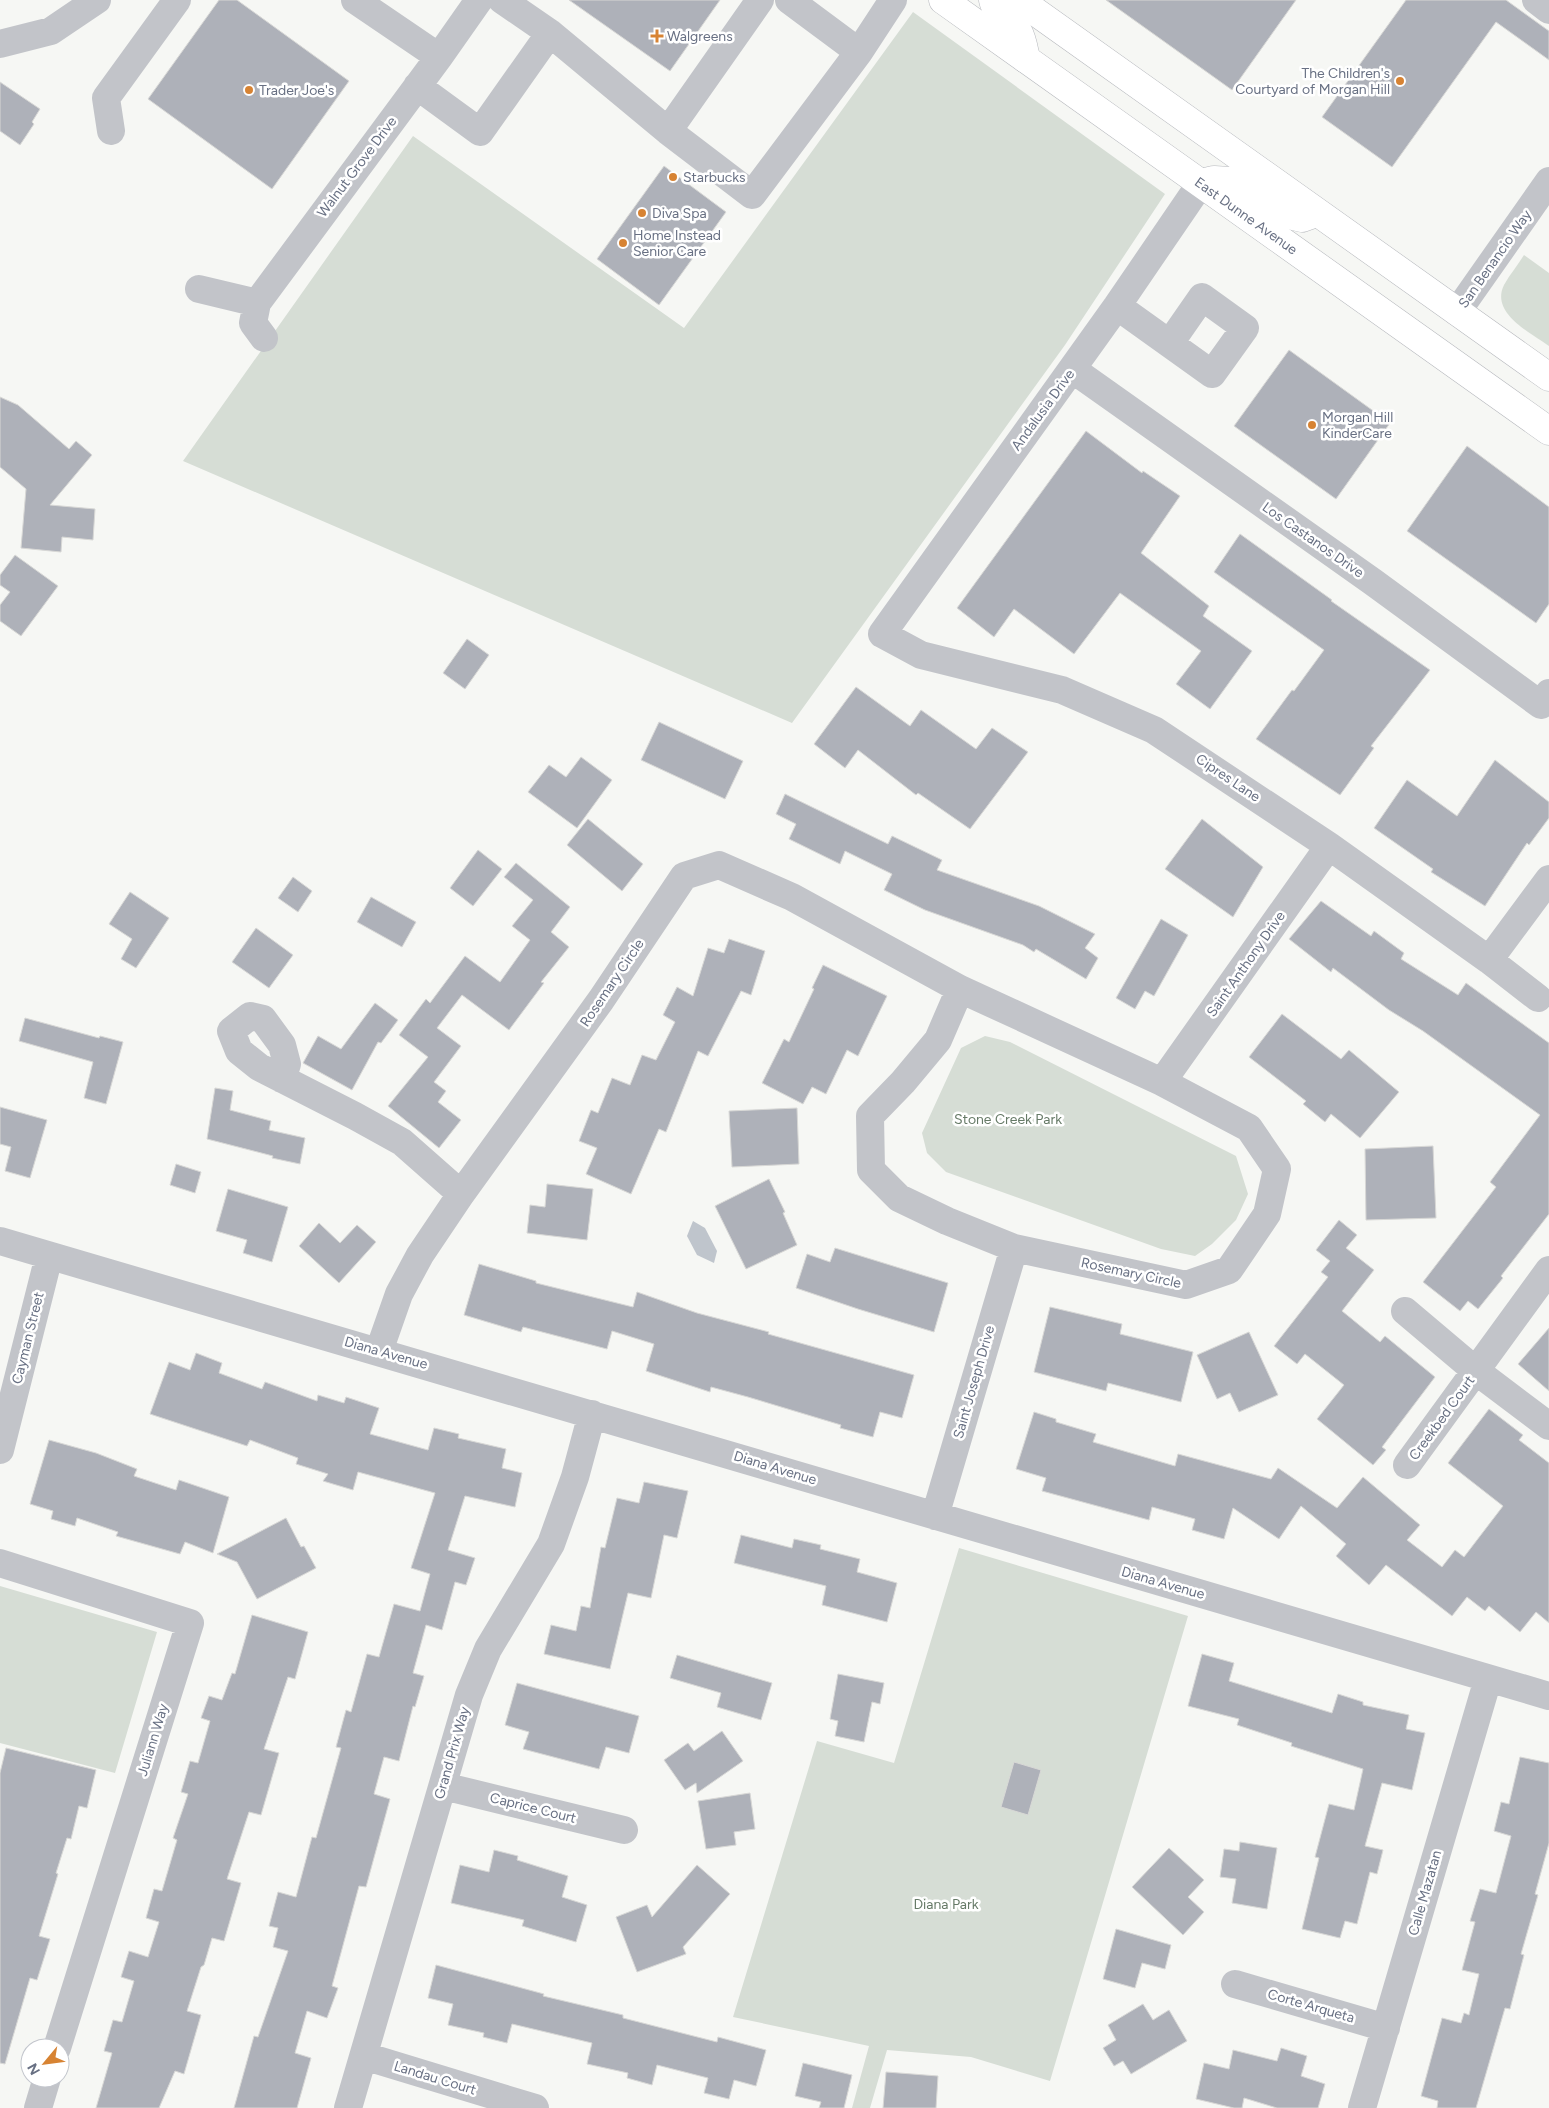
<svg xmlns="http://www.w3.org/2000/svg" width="1549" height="2108" font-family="Figtree,sans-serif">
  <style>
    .green { fill: #d6ddd5 }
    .water { fill: #bfc5cc }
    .building { fill: #aeb1b9; stroke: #d8d8d6 }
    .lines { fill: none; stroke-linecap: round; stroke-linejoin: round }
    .major-casing { stroke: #b6b8bd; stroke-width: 29 }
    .minor { stroke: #c2c4c9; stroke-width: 28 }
    .major { stroke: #fff; stroke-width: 28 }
    .poi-dot { fill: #d78333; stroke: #fff; stroke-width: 2 }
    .labels { text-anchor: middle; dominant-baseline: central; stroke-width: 5; stroke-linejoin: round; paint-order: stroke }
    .poi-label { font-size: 14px; fill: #687083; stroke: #fff; text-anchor: start }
    .street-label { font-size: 14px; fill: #687083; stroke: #fff }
    .park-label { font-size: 14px; fill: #667a67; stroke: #fff }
  </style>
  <rect width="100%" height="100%" fill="#f6f7f4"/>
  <path class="green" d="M 913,12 L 1165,194 L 1065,345 L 792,723 L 183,461 L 413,136 L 684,328 Z
    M 1524,255 L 1549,273 L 1549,346 C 1531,333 1490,313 1504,285 C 1510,274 1518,265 1524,255 Z
    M 985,1036 L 1010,1042 L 1236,1156 L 1248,1194 L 1236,1220 L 1212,1244 L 1195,1256 L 1161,1249 L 946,1172 L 927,1153 L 922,1133 L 961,1048 Z
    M 959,1548 L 1188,1616 L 1050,2081 L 971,2057 L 887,2050 L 870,2108 L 852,2108 L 869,2046 L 733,2017 L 817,1741 L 894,1763 Z
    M 0,1586 L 157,1632 L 115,1773 L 0,1743 Z"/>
  <path class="water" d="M 693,1221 L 705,1228 L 717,1251 L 714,1263 L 697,1255 L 687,1236 Z"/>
  <path class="building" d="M 219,0 L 237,0 L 349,81 L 272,189 L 148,99 Z
    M 569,0 L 720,0 L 670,71 Z
    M 1106,0 L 1296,0 L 1232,90 Z
    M 1406,0 L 1506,0 L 1549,31 L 1549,60 L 1496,22 L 1392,167 L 1322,117 Z
    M 0,82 L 40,109 L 32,122 L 34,124 L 20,145 L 0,131 Z
    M 664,166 L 726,212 L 659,305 L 597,259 Z
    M 1289,350 L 1390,423 L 1336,499 L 1234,426 Z
    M 0,397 L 18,405 L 69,449 L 76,441 L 92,455 L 50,505 L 95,509 L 93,540 L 62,537 L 61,552 L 21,548 L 26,489 L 0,467 Z
    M 1086,431 L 1142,473 L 1143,471 L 1180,496 L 1141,553 L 1209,606 L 1203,616 L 1252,651 L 1210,709 L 1176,684 L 1201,651 L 1120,593 L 1074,654 L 1014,609 L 994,637 L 957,608 Z
    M 1467,446 L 1549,507 L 1549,604 L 1536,623 L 1407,531 Z
    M 1240,534 L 1332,600 L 1331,601 L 1430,670 L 1371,746 L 1374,748 L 1340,795 L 1256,739 L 1292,690 L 1294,691 L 1324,650 L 1214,572 Z
    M 15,555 L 58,586 L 21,636 L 0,621 L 0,605 L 10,592 L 0,585 L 0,575 Z
    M 467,639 L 489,655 L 465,689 L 443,673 Z
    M 856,687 L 910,726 L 921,710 L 976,749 L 992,728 L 1028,752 L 970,829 L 918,793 L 916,795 L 858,750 L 845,768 L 814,744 Z
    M 659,722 L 743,761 L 725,799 L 641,760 Z
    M 581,757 L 612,780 L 577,828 L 528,792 L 549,765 L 566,777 Z
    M 1495,760 L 1549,802 L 1549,818 L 1529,845 L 1527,843 L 1485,906 L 1431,872 L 1433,869 L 1374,828 L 1407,780 L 1457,816 Z
    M 785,794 L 888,844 L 892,836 L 942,860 L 937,870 L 1039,906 L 1095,934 L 1085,948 L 1098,958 L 1086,979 L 1036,949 L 1034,952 L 1023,945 L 925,910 L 884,890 L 892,874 L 845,851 L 840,864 L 789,839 L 796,824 L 776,814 Z
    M 588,819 L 643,864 L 622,891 L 567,845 Z
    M 1202,819 L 1263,867 L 1233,917 L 1165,869 Z
    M 478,850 L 502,869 L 473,906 L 450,888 Z
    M 516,863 L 570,907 L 551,932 L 569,947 L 541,982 L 544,983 L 509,1030 L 462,995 L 437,1028 L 461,1046 L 434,1082 L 446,1091 L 438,1102 L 461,1120 L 439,1148 L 388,1106 L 428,1057 L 399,1035 L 426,999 L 430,1003 L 465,956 L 500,982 L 530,940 L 512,926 L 533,900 L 504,877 Z
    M 293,877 L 312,891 L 298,912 L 278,898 Z
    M 130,892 L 169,918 L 136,968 L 121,959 L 132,939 L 109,924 Z
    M 371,897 L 416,922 L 402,947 L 357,922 Z
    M 1321,901 L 1371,936 L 1374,931 L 1404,953 L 1401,959 L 1458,995 L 1466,983 L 1549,1043 L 1549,1214 L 1501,1276 L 1503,1278 L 1478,1309 L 1468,1301 L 1460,1311 L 1423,1282 L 1496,1187 L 1490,1182 L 1540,1115 L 1423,1031 L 1389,1010 L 1333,968 L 1331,972 L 1289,939 Z
    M 1161,919 L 1188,935 L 1154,996 L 1145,991 L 1135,1009 L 1116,998 Z
    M 256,928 L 293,955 L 269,988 L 232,962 Z
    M 729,939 L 765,951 L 751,995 L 741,991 L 708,1056 L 698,1051 L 666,1132 L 659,1129 L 631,1194 L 586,1174 L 597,1148 L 579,1141 L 591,1110 L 598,1113 L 612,1078 L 630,1085 L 642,1055 L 656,1060 L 675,1022 L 663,1015 L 677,987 L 693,996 L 708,948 L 724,953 Z
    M 823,965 L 887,996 L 858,1056 L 847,1050 L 826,1094 L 812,1087 L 803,1104 L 762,1083 L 784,1039 L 789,1042 L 814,989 L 812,988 Z
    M 375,1003 L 398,1020 L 381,1043 L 378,1042 L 352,1090 L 303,1063 L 318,1036 L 341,1049 Z
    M 1282,1014 L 1341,1059 L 1349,1050 L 1399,1092 L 1360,1138 L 1331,1114 L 1325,1122 L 1303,1104 L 1306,1101 L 1249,1057 Z
    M 25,1018 L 99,1038 L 100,1036 L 123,1042 L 106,1104 L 84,1098 L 93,1062 L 19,1041 Z
    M 215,1088 L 233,1091 L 230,1110 L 271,1121 L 269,1130 L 305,1138 L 300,1164 L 272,1158 L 273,1156 L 207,1139 Z
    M 0,1107 L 47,1120 L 30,1178 L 5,1171 L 11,1147 L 0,1144 Z
    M 797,1108 L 799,1164 L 732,1167 L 729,1111 Z
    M 1433,1146 L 1436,1218 L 1366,1220 L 1365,1149 Z
    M 176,1164 L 201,1172 L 195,1193 L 170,1185 Z
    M 769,1179 L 785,1212 L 783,1213 L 797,1245 L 746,1269 L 715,1206 Z
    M 547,1184 L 593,1189 L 587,1240 L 527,1233 L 530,1205 L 545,1207 Z
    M 228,1189 L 288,1207 L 272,1262 L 243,1253 L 247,1240 L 216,1231 Z
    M 1339,1220 L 1357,1235 L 1346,1248 L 1374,1270 L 1342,1311 L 1380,1342 L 1385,1336 L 1435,1377 L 1382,1447 L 1386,1450 L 1373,1465 L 1317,1419 L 1344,1385 L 1305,1354 L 1297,1364 L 1274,1346 L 1328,1277 L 1321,1272 L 1330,1261 L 1316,1250 Z
    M 319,1223 L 340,1243 L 357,1225 L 376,1242 L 339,1283 L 299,1246 Z
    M 835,1248 L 948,1283 L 934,1332 L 858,1309 L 796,1288 L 807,1254 L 830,1262 Z
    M 479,1264 L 536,1281 L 536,1283 L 633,1307 L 637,1292 L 697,1313 L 769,1332 L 768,1334 L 914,1375 L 902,1418 L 880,1412 L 873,1437 L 840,1428 L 841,1425 L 748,1397 L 711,1387 L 710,1392 L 646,1371 L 654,1344 L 612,1331 L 607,1349 L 523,1327 L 521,1332 L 464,1315 Z
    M 1050,1307 L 1122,1324 L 1120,1334 L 1193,1352 L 1181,1402 L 1108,1383 L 1106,1391 L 1034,1372 Z
    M 1549,1328 L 1549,1391 L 1518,1364 Z
    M 1249,1332 L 1278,1395 L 1239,1412 L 1230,1393 L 1217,1399 L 1197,1355 Z
    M 196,1353 L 222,1363 L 219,1373 L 262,1389 L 265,1382 L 317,1401 L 318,1395 L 344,1403 L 346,1397 L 379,1408 L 370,1434 L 428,1450 L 434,1428 L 459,1434 L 458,1438 L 506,1449 L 502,1468 L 522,1473 L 515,1507 L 465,1496 L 448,1550 L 475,1558 L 466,1585 L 455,1582 L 442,1630 L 426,1625 L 413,1673 L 424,1676 L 415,1707 L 413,1706 L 399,1761 L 384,1757 L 374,1794 L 390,1799 L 366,1887 L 359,1886 L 332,1986 L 338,1988 L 327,2018 L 307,2011 L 295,2053 L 311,2058 L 297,2108 L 234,2108 L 254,2036 L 258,2037 L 288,1951 L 273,1947 L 278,1928 L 269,1926 L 278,1892 L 296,1897 L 312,1837 L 316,1838 L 341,1748 L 336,1747 L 346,1710 L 351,1712 L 367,1654 L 379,1657 L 394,1604 L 420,1611 L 430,1574 L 411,1568 L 435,1493 L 358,1472 L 353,1490 L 323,1481 L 328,1474 L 296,1464 L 298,1458 L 250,1440 L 247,1446 L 150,1414 L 169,1362 L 190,1370 Z
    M 1489,1409 L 1523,1435 L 1519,1440 L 1549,1463 L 1549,1623 L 1536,1612 L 1520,1632 L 1489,1606 L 1485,1611 L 1467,1597 L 1452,1616 L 1386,1565 L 1369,1585 L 1336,1556 L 1346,1544 L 1301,1506 L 1279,1539 L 1233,1508 L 1224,1539 L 1192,1530 L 1195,1519 L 1152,1507 L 1149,1520 L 1042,1491 L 1046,1478 L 1016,1469 L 1034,1412 L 1056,1419 L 1056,1422 L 1096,1434 L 1093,1442 L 1175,1466 L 1178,1454 L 1271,1479 L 1278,1468 L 1337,1508 L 1363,1477 L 1420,1525 L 1407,1540 L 1442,1567 L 1455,1550 L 1464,1557 L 1503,1506 L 1448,1463 Z
    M 49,1440 L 96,1453 L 137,1469 L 134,1476 L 176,1490 L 179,1480 L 229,1497 L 213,1553 L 185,1542 L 180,1554 L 116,1536 L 118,1532 L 77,1518 L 75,1526 L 51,1519 L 53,1511 L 30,1504 Z
    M 644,1482 L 688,1491 L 677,1538 L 664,1535 L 651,1598 L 628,1593 L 610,1669 L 544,1654 L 551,1625 L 576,1631 L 581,1606 L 590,1608 L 601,1547 L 605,1548 L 617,1498 L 639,1503 Z
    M 286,1518 L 301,1547 L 304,1546 L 316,1568 L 257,1599 L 237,1562 L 217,1554 Z
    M 741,1535 L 792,1548 L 794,1539 L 821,1545 L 820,1549 L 860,1559 L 857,1572 L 897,1583 L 887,1622 L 822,1605 L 826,1586 L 734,1563 Z
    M 252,1615 L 308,1632 L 295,1679 L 288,1677 L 264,1749 L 279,1753 L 261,1815 L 249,1812 L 227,1879 L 241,1883 L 224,1941 L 212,1938 L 204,1965 L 201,1967 L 187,2011 L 201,2015 L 184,2074 L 175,2071 L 159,2108 L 96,2108 L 112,2053 L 104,2051 L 113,2020 L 122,2022 L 134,1981 L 121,1977 L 129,1951 L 148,1957 L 159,1922 L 146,1918 L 154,1889 L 162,1891 L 177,1840 L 173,1838 L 188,1794 L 181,1792 L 190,1761 L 198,1763 L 210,1721 L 201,1718 L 209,1696 L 222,1700 L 232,1673 L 235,1674 Z
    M 1202,1654 L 1234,1663 L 1229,1681 L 1332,1713 L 1338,1694 L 1363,1702 L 1363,1705 L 1409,1715 L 1406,1729 L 1425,1733 L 1412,1790 L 1382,1783 L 1365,1846 L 1383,1850 L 1377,1874 L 1370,1872 L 1357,1924 L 1345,1921 L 1340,1938 L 1302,1929 L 1319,1858 L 1315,1857 L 1329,1804 L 1354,1810 L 1363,1769 L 1291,1746 L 1292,1743 L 1237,1725 L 1239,1719 L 1188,1706 Z
    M 677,1655 L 772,1683 L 761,1720 L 717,1707 L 721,1693 L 670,1678 Z
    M 838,1674 L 884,1683 L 880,1704 L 872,1702 L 864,1742 L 835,1736 L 838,1721 L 830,1719 Z
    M 517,1683 L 639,1716 L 629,1753 L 606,1747 L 599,1769 L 523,1749 L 529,1732 L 505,1725 Z
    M 722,1731 L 743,1761 L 697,1793 L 696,1783 L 685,1790 L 664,1760 L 688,1743 L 694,1751 Z
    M 6,1748 L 96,1770 L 87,1808 L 79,1806 L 71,1839 L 67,1838 L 56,1873 L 58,1874 L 39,1936 L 50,1939 L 37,1980 L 30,1978 L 5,2064 L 0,2063 L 0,1773 Z
    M 1520,1757 L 1549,1763 L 1549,1843 L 1535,1894 L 1538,1895 L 1521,1954 L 1524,1955 L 1510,2009 L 1505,2008 L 1476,2108 L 1437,2108 L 1438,2101 L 1421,2096 L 1442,2018 L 1461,2023 L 1464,2013 L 1469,2015 L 1479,1974 L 1462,1970 L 1475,1922 L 1470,1921 L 1480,1889 L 1496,1893 L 1511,1836 L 1494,1831 L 1501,1802 L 1509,1804 Z
    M 1014,1762 L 1041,1770 L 1028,1815 L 1001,1807 Z
    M 750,1793 L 755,1829 L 734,1832 L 736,1845 L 706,1849 L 698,1801 Z
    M 1240,1842 L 1277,1848 L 1267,1909 L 1232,1903 L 1236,1879 L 1220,1877 L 1224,1849 L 1239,1851 Z
    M 1169,1848 L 1204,1880 L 1188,1897 L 1204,1912 L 1183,1935 L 1132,1887 Z
    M 494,1850 L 518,1856 L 517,1860 L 568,1876 L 562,1897 L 587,1905 L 576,1942 L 522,1926 L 524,1920 L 451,1903 L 460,1865 L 489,1872 Z
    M 697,1865 L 730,1894 L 683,1947 L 686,1954 L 637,1972 L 616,1917 L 647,1905 L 652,1917 Z
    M 1116,1929 L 1171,1945 L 1165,1969 L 1142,1963 L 1135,1988 L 1103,1979 Z
    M 436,1965 L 544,1994 L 543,1996 L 623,2015 L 623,2018 L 717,2042 L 718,2037 L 766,2050 L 756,2086 L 734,2080 L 729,2099 L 704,2093 L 708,2078 L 657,2065 L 652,2085 L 627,2078 L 628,2073 L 587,2064 L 592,2043 L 512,2024 L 507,2043 L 483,2037 L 484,2033 L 448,2025 L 453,2004 L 428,1998 Z
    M 1143,2004 L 1153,2020 L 1169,2010 L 1187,2041 L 1131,2074 L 1123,2061 L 1114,2066 L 1103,2048 L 1116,2040 L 1108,2025 Z
    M 1281,2048 L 1307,2056 L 1301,2076 L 1325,2084 L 1318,2108 L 1277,2108 L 1244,2098 L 1242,2108 L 1234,2108 L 1196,2099 L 1204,2063 L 1229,2069 L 1233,2050 L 1277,2061 Z
    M 803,2063 L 852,2075 L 844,2108 L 819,2108 L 821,2102 L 795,2096 Z
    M 886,2072 L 938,2076 L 936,2108 L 883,2108 Z"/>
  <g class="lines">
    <defs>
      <g id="major">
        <path id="s1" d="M 943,0 L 1549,431"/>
        <path d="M 993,0 C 996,15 1011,19 1018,31 C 1023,40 1024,50 1026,59"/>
        <path d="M 1019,0 L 1549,377"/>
        <path d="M 1201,183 L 1214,180 L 1230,181 L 1285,214 L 1302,218 L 1316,213"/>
      </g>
    </defs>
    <use href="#major" class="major-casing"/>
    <path class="minor" d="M 355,0 L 439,57
      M 789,0 L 859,52 L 893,0
      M 1536,0 L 1549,10
      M 550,33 L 668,131 L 760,0
      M 0,44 L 51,31 L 97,0
      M 417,86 L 480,132 L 550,33 L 502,0
      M 111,131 L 106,98 L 177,0
      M 668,131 L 752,195 L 859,52
      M 1201,183 L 1117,306 L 882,634 L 921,655 L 1062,690 L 1154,730 L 1329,846 L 1489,960 L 1538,998
      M 199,289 L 257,303
      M 1117,306 L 1212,374 L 1245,328 L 1202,297 L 1170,343
      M 1457,312 L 1549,181
      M 264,338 L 253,323 L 257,303 L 439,57 L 479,0
      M 1072,369 L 1373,582 L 1541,705 L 1549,693
      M 1489,960 L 1549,879
      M 282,1079 L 287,1064 L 282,1045 L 263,1019 L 250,1016 L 231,1031 L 239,1051 L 259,1067 L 355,1116 L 402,1142 L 461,1194
      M 1162,1082 L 1329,846
      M 0,1241 L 1549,1696
      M 1405,1311 L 1476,1371 L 1549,1426
      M 379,1351 L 399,1294 L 420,1255 L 461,1194 L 601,1000 L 684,876 L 719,865 L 792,897 L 960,989 L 1162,1082 L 1249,1128 L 1277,1169 L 1267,1214 L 1229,1270 L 1186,1285 L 1014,1248 L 947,1221 L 899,1198 L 871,1170 L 870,1116 L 903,1082 L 938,1040 L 960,989
      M 0,1450 L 49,1256
      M 1407,1465 L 1549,1270
      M 935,1516 L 1014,1248
      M 0,1563 L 190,1623 L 57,2048
      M 443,1786 L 624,1830
      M 1235,1984 L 1386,2028
      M 364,2056 L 535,2108
      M 38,2108 L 47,2078
      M 348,2108 L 469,1695 L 488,1649 L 551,1544 L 575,1477 L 592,1414
      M 1362,2108 L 1488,1679"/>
    <use href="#major" class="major"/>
  </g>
  <g class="poi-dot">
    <path d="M654.5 28.5h5v5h5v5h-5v5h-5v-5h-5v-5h5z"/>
    <circle cx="1400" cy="81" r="5"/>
    <circle cx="249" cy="90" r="5"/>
    <circle cx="673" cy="177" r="5"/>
    <circle cx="642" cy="213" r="5"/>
    <circle cx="623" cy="243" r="5"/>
    <circle cx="1312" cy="425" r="5"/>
  </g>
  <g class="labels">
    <g class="poi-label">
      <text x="667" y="36">Walgreens</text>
      <text x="1390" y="73" text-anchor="end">The Children's<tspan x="1390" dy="16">Courtyard of Morgan Hill</tspan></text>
      <text x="259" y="90">Trader Joe's</text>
      <text x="683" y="177">Starbucks</text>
      <text x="652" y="213">Diva Spa</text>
      <text x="633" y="235">Home Instead<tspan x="633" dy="16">Senior Care</tspan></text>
      <text x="1322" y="417">Morgan Hill<tspan x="1322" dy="16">KinderCare</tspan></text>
    </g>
    <g class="street-label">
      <text transform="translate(357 167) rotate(-53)">Walnut Grove Drive</text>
      <text stroke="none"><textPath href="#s1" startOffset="372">East Dunne Avenue</textPath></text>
      <text transform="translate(1495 259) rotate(-55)">San Benancio Way</text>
      <text transform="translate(1043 410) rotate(-54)">Andalusia Drive</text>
      <text transform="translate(1313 540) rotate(35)">Los Castanos Drive</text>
      <text transform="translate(1228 778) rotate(34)">Cipres Lane</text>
      <text transform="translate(1246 964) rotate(-55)">Saint Anthony Drive</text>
      <text transform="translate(612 983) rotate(-56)">Rosemary Circle</text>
      <text transform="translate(1131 1273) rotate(12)">Rosemary Circle</text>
      <text transform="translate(28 1338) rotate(-76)">Cayman Street</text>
      <text transform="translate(386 1353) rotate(16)">Diana Avenue</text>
      <text transform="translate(974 1382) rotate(-74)">Saint Joseph Drive</text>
      <text transform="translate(1442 1418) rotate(-54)">Creekbed Court</text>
      <text transform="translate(775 1468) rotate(17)">Diana Avenue</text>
      <text transform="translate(1163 1583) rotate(16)">Diana Avenue</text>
      <text transform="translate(153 1740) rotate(-73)">Juliann Way</text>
      <text transform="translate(452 1753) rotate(-74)">Grand Prix Way</text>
      <text transform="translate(533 1808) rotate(14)">Caprice Court</text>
      <text transform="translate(1425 1893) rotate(-74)">Calle Mazatan</text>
      <text transform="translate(1311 2006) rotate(16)">Corte Arqueta</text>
      <text transform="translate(435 2078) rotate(17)">Landau Court</text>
    </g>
    <g class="park-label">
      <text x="1008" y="1119">Stone Creek Park</text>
      <text x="946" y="1904">Diana Park</text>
    </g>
  </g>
  <g transform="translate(45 2063) rotate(241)"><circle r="24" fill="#ffffff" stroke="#c3c6cd"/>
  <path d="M0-4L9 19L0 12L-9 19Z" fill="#d78333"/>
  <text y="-8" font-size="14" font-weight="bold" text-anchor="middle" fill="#687083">N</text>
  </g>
</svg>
